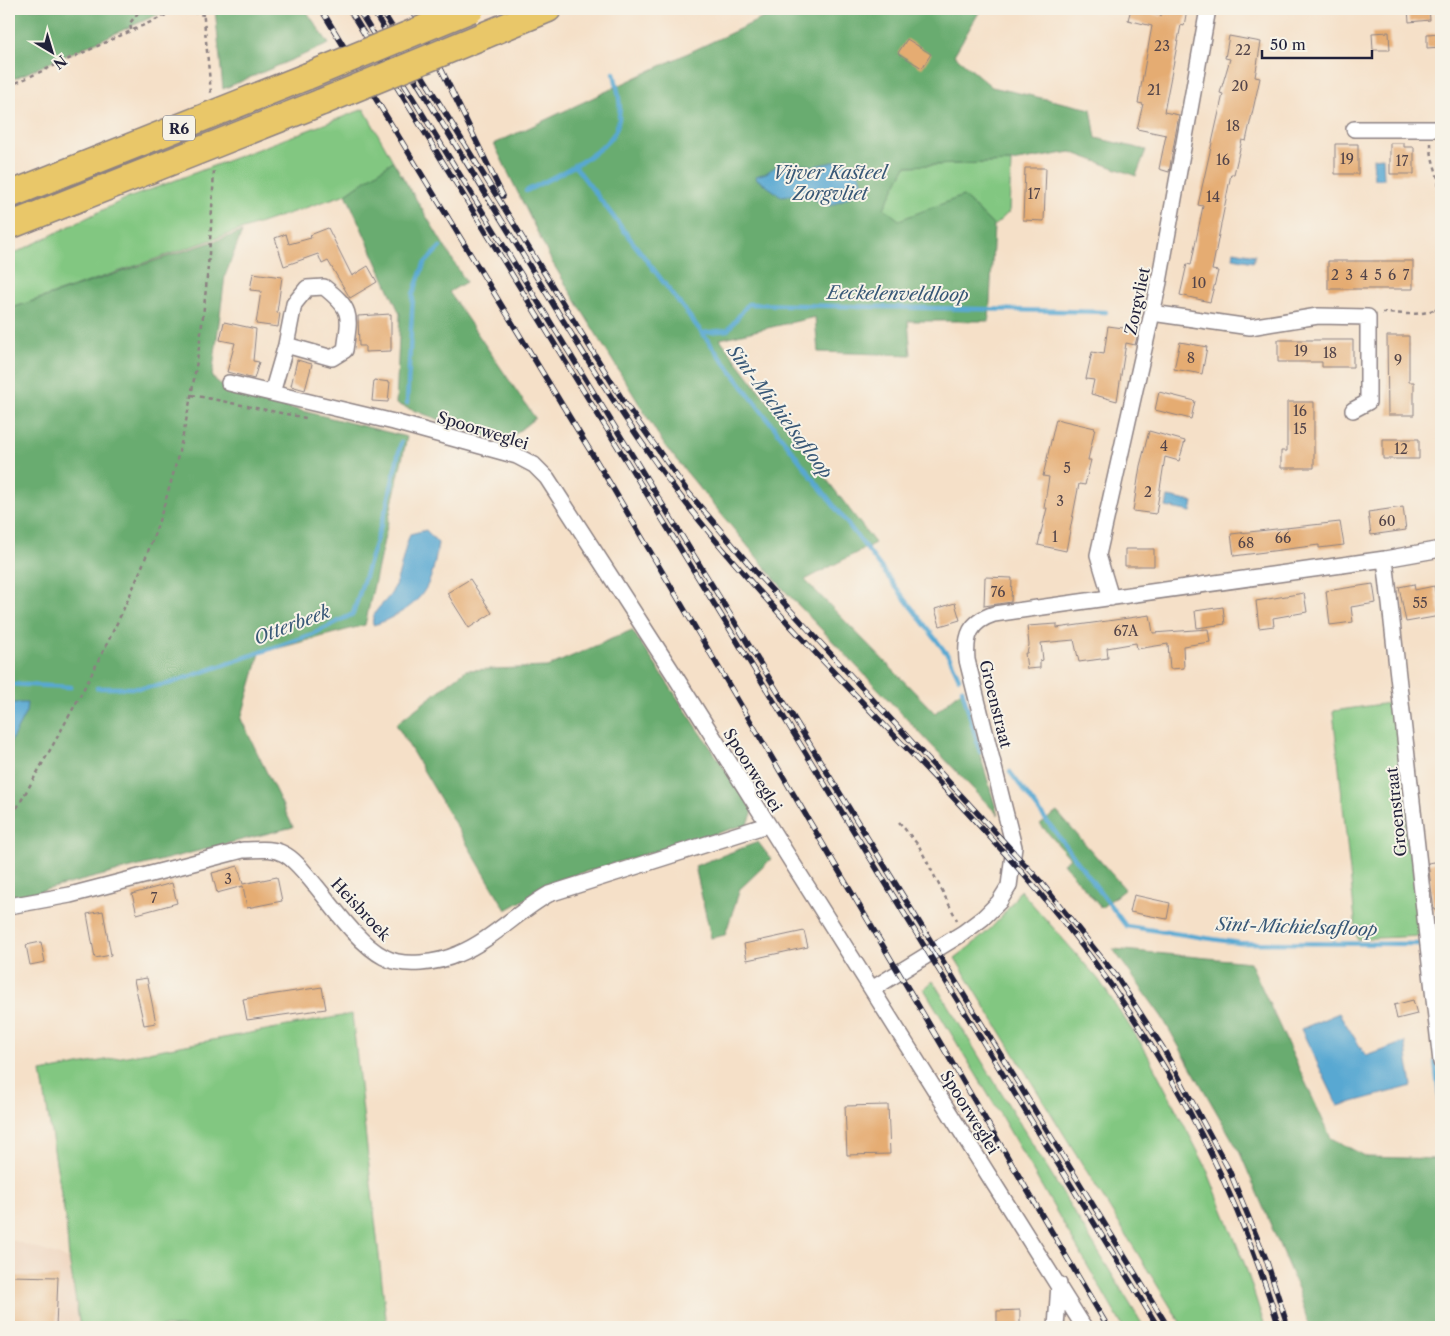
<svg xmlns="http://www.w3.org/2000/svg" width="1450" height="1336" font-family="'Libre Caslon Text',serif">
  <style>
    .built { fill: #eed1ba }
    .green { fill: #82c781; stroke: #52745e }
    .forest { fill: #69ac6f; stroke: #466755 }
    .water { fill: #58a8d2; stroke: #3d6586 }
    .lines { fill: none; stroke-linecap: round; stroke-linejoin: round }
    .stream { stroke: #58a8d2; stroke-width: 4.5 }
    .building { fill: #e5ac72 }
    .minor-casing { stroke: #8c8182; stroke-width: 18 }
    .trunk-casing { stroke: #8c8182; stroke-width: 29 }
    .path { stroke: #8c8182; stroke-width: 2.5; stroke-dasharray: 4 4; stroke-linecap: butt }
    .minor { stroke: #fff; stroke-width: 15 }
    .trunk { stroke: #e9c769; stroke-width: 26 }
    .rail-casing { stroke: #22223b; stroke-width: 5.5 }
    .rail { stroke: #f7f3e8; stroke-width: 4; stroke-dasharray: 11; stroke-linecap: butt }
    .trunk-bridge-casing { stroke: #8c8182; stroke-width: 29; stroke-linecap: butt }
    .trunk-bridge { stroke: #e9c769; stroke-width: 26 }
    .labels { text-anchor: middle; dominant-baseline: central; stroke-width: 4; stroke-linejoin: round; paint-order: stroke }
    .number-label { font-size: 14px; fill: #534449 }
    .shield { fill: #f7f3e8; stroke: #62616f; stroke-width: 1 }
    .shield-label { font-size: 15px; font-weight: bold; fill: #22223b }
    .street-label { font-size: 16px; fill: #22223b; stroke: #f7f3e8 }
    .water-label { font-size: 18px; font-style: italic; fill: #385877; stroke: #f7f3e8 }
  </style>
  <rect width="100%" height="100%" fill="#f7f3e8"/>
  <filter id="ink" filterUnits="userSpaceOnUse"><feTurbulence type="fractalNoise" baseFrequency=".02" numOctaves="2"/><feDisplacementMap in="SourceGraphic" scale="10" xChannelSelector="R" yChannelSelector="G"/><feConvolveMatrix kernelMatrix="1 2 1 2 8 2 1 2 1" color-interpolation-filters="sRGB"/></filter>
  <filter id="wash" filterUnits="userSpaceOnUse"><feTurbulence type="fractalNoise" baseFrequency=".0096" numOctaves="4" result="noise"/><feDisplacementMap in="SourceGraphic" scale="20" xChannelSelector="R" yChannelSelector="G"/><feGaussianBlur stdDeviation="1.12" result="paint"/><feColorMatrix in="noise" values="0 0 0 0 0 0 0 0 0 0 0 0 0 0 0 0 0 1.4 0 .05"/><feComposite in="paint" operator="in"/></filter>
  <g filter="url(#wash)">
    <rect width="100%" height="100%" fill="#f5e0c8"/>
    <path class="built" d="M 9,1239 L 69,1259 L 80,1327 L 9,1327 Z"/>
    <path class="green" d="M 364,109 L 393,161 L 346,194 L 9,309 L 9,256 L 123,200 Z
      M 1011,162 L 1009,212 L 994,226 L 963,196 L 899,221 L 883,207 L 906,166 Z
      M 1396,702 L 1421,936 L 1357,939 L 1333,711 Z
      M 1020,890 L 1099,980 L 1144,1048 L 1205,1165 L 1245,1265 L 1265,1327 L 1183,1327 L 955,958 C 984,936 1002,921 1020,890 Z
      M 933,981 L 1144,1327 L 1123,1327 L 997,1109 L 924,989 Z
      M 352,1014 L 387,1327 L 80,1327 L 69,1259 L 66,1223 L 41,1072 Z"/>
    <path class="forest" d="M 9,9 L 170,9 L 9,81 Z
      M 215,9 L 305,9 L 329,44 L 223,89 Z
      M 782,9 L 981,9 L 954,55 L 992,87 L 1091,109 L 1096,138 L 1146,150 L 1136,176 L 1071,152 L 1011,162 L 906,166 L 884,208 L 899,220 L 963,196 L 994,226 L 989,321 L 908,321 L 911,355 L 818,352 L 815,317 L 720,339 L 875,543 L 805,580 L 935,713 L 961,691 L 998,815 L 784,590 L 665,446 L 552,262 L 494,144 Z
      M 393,161 L 466,282 L 449,292 L 535,418 L 504,443 L 396,404 L 400,314 L 346,194 Z
      M 242,232 L 225,276 L 212,377 L 231,393 L 407,437 L 365,625 L 260,653 L 241,719 L 293,827 L 9,899 L 9,309 Z
      M 632,630 L 753,811 L 748,824 L 561,879 L 506,910 L 396,724 L 466,670 L 547,667 Z
      M 1057,812 L 1125,889 L 1101,908 L 1063,863 L 1070,858 L 1040,824 Z
      M 758,842 L 771,859 L 740,889 L 725,935 L 711,938 L 695,866 Z
      M 1113,949 L 1250,962 L 1331,1138 L 1367,1157 L 1441,1159 L 1441,1327 L 1309,1327 L 1299,1291 L 1240,1153 L 1162,1017 Z"/>
    <path class="water" d="M 1383,157 L 1384,179 L 1374,179 L 1373,158 Z
      M 843,160 C 853,167 862,173 863,186 L 857,193 L 830,206 L 802,194 L 781,196 L 757,179 L 756,176 L 766,173 L 784,161 L 814,166 Z
      M 1234,251 L 1255,255 L 1253,262 L 1233,258 Z
      M 1168,497 L 1193,502 L 1191,512 L 1166,507 Z
      M 426,530 L 438,543 C 433,576 429,597 398,614 C 390,618 382,623 373,625 C 370,611 386,603 392,592 C 401,574 403,552 410,534 Z
      M 9,703 L 27,703 L 26,712 L 9,745 Z
      M 1339,1013 L 1366,1056 L 1405,1042 L 1412,1086 L 1338,1106 L 1301,1029 Z"/>
    <g class="lines">
      <path class="stream" d="M 574,165 L 950,658 L 959,678
        M 526,191 C 549,179 610,152 617,127 C 623,109 618,91 614,73
        M 702,333 L 728,330 L 748,304 L 1106,312
        M 407,403 L 413,294 L 424,264 L 440,247
        M 9,684 L 71,687
        M 97,688 L 142,688 L 168,684 L 313,634 L 353,614 L 387,506 L 401,442
        M 962,689 L 980,752
        M 1010,772 L 1126,926 L 1239,943 L 1421,944 L 1421,947
        M 1435,1062 L 1441,1110"/>
    </g>
    <g id="blocks">
      <path class="building" d="M 1131,9 L 1161,16 L 1162,9 L 1187,9 L 1184,26 L 1181,25 L 1164,112 L 1179,115 L 1169,172 L 1159,169 L 1166,135 L 1137,129 L 1143,104 L 1138,103 L 1152,26 L 1128,20 Z
        M 1408,9 L 1429,9 L 1430,20 L 1409,22 Z
        M 1389,32 L 1390,50 L 1373,50 L 1372,33 Z
        M 1441,33 L 1441,47 L 1427,48 L 1427,34 Z
        M 1229,36 L 1261,42 L 1255,77 L 1260,78 L 1246,141 L 1242,140 L 1234,174 L 1231,174 L 1212,270 L 1218,271 L 1210,302 L 1180,295 L 1187,264 L 1191,265 L 1203,206 L 1198,205 L 1223,94 L 1220,93 L 1230,59 L 1225,58 Z
        M 907,39 L 931,54 L 922,68 L 898,53 Z
        M 1390,143 L 1404,143 L 1404,147 L 1414,147 L 1414,174 L 1390,174 Z
        M 1335,144 L 1358,144 L 1358,174 L 1335,174 Z
        M 1025,168 L 1046,168 L 1044,221 L 1023,220 Z
        M 328,228 L 352,276 L 368,266 L 377,282 L 350,298 L 328,261 L 322,264 L 318,254 L 284,266 L 275,238 L 286,234 L 289,244 L 311,238 L 310,235 Z
        M 1328,261 L 1413,261 L 1413,289 L 1328,289 Z
        M 253,273 L 282,277 L 277,312 L 280,313 L 278,327 L 256,324 L 261,291 L 250,290 Z
        M 391,314 L 391,351 L 365,352 L 365,346 L 359,346 L 358,316 Z
        M 224,322 L 256,329 L 253,361 L 259,362 L 254,379 L 227,372 L 235,343 L 220,340 Z
        M 1108,326 L 1139,330 L 1135,345 L 1126,343 L 1117,401 L 1091,394 L 1094,380 L 1086,379 L 1092,352 L 1104,354 Z
        M 1387,336 L 1409,336 L 1409,382 L 1414,382 L 1414,415 L 1388,415 Z
        M 1278,340 L 1353,340 L 1353,367 L 1322,367 L 1322,362 L 1278,362 Z
        M 1180,342 L 1207,347 L 1202,374 L 1174,369 Z
        M 297,360 L 312,364 L 305,390 L 291,386 Z
        M 374,380 L 390,382 L 388,402 L 372,401 Z
        M 1159,392 L 1195,401 L 1191,419 L 1155,410 Z
        M 1287,402 L 1314,402 L 1314,468 L 1281,468 L 1281,451 L 1287,451 Z
        M 1056,419 L 1095,428 L 1088,460 L 1091,460 L 1085,485 L 1079,484 L 1066,551 L 1038,545 L 1047,508 L 1044,508 L 1049,477 L 1043,476 Z
        M 1149,431 L 1185,441 L 1179,461 L 1165,457 L 1156,514 L 1133,511 L 1140,466 Z
        M 1383,439 L 1419,439 L 1419,459 L 1383,459 Z
        M 1403,507 L 1406,530 L 1371,535 L 1368,512 Z
        M 1340,522 L 1344,545 L 1319,548 L 1319,545 L 1234,556 L 1231,534 Z
        M 1125,549 L 1154,549 L 1154,566 L 1125,566 Z
        M 985,577 L 1012,578 L 1011,602 L 984,606 Z
        M 470,579 L 492,613 L 469,628 L 447,593 Z
        M 1373,584 L 1376,603 L 1351,607 L 1353,622 L 1330,625 L 1326,591 Z
        M 1414,584 L 1415,590 L 1434,586 L 1440,616 L 1406,622 L 1399,587 Z
        M 1304,593 L 1307,612 L 1273,618 L 1274,626 L 1259,628 L 1256,601 Z
        M 955,603 L 960,620 L 940,626 L 935,609 Z
        M 1223,607 L 1225,624 L 1197,628 L 1195,611 Z
        M 1150,615 L 1153,633 L 1208,629 L 1210,642 L 1183,646 L 1184,668 L 1170,669 L 1168,644 L 1137,649 L 1136,643 L 1107,648 L 1108,658 L 1079,662 L 1074,640 L 1041,643 L 1043,660 L 1040,661 L 1040,668 L 1027,669 L 1025,653 L 1027,653 L 1029,645 L 1027,626 L 1057,624 L 1057,628 Z
        M 1441,861 L 1441,909 L 1434,910 L 1428,863 Z
        M 238,866 L 243,884 L 277,877 L 282,901 L 247,908 L 243,886 L 217,893 L 212,873 Z
        M 172,883 L 177,903 L 137,914 L 132,894 Z
        M 1134,895 L 1170,903 L 1167,919 L 1130,912 Z
        M 103,911 L 111,955 L 95,958 L 87,914 Z
        M 804,931 L 808,947 L 747,960 L 744,944 Z
        M 41,942 L 45,962 L 30,965 L 26,945 Z
        M 147,978 L 156,1023 L 144,1025 L 134,980 Z
        M 322,987 L 326,1009 L 247,1020 L 243,999 Z
        M 1413,1000 L 1417,1014 L 1397,1019 L 1394,1005 Z
        M 888,1105 L 890,1154 L 847,1155 L 845,1106 Z
        M 9,1276 L 58,1277 L 56,1327 L 9,1327 Z
        M 1020,1310 L 1020,1327 L 997,1327 L 997,1311 Z"/>
    </g>
  </g>
  <g filter="url(#ink)">
    <use href="#blocks" fill-opacity="0" stroke="#8c8182" stroke-width="1"/>
    <g class="lines">
      <defs>
        <path id="minor" d="M 1354,129 L 1441,129
          M 1152,313 L 1250,327 L 1318,316 L 1368,317 L 1368,402 L 1353,410
          M 229,383 L 394,422 L 517,456 L 534,465 L 547,478 L 673,673 L 1084,1327
          M 272,393 L 286,345 L 294,304 L 307,288 L 324,287 C 353,310 350,315 345,350 L 332,358 L 286,345
          M 1385,559 L 1441,1062
          M 1111,598 L 1098,555 L 1159,282 L 1208,9
          M 9,906 L 70,895 L 243,850 C 257,850 272,847 284,854 C 296,860 307,876 316,886 C 334,908 359,944 384,957 C 403,968 438,963 458,954 C 492,940 517,912 549,894 L 767,825
          M 872,989 L 963,933 L 983,918 L 999,902 L 1009,886 L 1014,847 L 967,660 C 965,635 970,622 994,614 L 1385,559 L 1441,549
          M 1056,1327 L 1059,1284"/>
        <path id="trunk" d="M 485,35 L 548,9
          M 9,195 L 308,76
          M 9,226 L 322,102"/>
      </defs>
      <use href="#minor" class="minor-casing"/>
      <use href="#trunk" class="trunk-casing"/>
      <path class="path" d="M 203,9 L 211,93
        M 131,30 L 130,23 L 141,9
        M 9,86 L 175,11 L 182,10 L 204,15
        M 1431,143 C 1431,161 1435,164 1438,179 C 1440,188 1436,195 1441,204
        M 1435,309 L 1441,315
        M 1382,313 C 1401,313 1426,318 1441,305
        M 192,395 L 306,418
        M 9,822 C 54,743 100,665 136,581 C 193,448 208,311 214,168
        M 899,822 L 919,846 L 957,920"/>
      <use href="#minor" class="minor"/>
      <use href="#trunk" class="trunk"/>
      <defs>
        <path id="rail" d="M 321,9 L 611,485 L 1108,1327
          M 349,9 L 1158,1327
          M 358,9 L 1168,1327
          M 372,9 C 427,98 482,188 537,278 C 588,361 638,444 699,520 C 804,651 929,764 1038,891 C 1147,1019 1230,1166 1279,1327
          M 381,9 L 624,402 L 688,492 L 759,576 L 1040,881 L 1116,976 L 1163,1048 L 1229,1170 L 1266,1259 L 1288,1327
          M 412,9 L 503,196"/>
      </defs>
      <use href="#rail" class="rail-casing"/>
      <use href="#rail" class="rail"/>
      <defs>
        <path id="trunk-bridge" d="M 308,76 L 471,9
          M 322,102 L 485,35"/>
      </defs>
      <use href="#trunk-bridge" class="trunk-bridge-casing"/>
      <use href="#trunk-bridge" class="trunk-bridge"/>
    </g>
  </g>
  <g class="labels">
    <g class="number-label">
      <text x="1162" y="46">23</text>
      <text x="1243" y="50">22</text>
      <text x="1240" y="86">20</text>
      <text x="1154" y="90">21</text>
      <text x="1233" y="126">18</text>
      <text x="1347" y="159">19</text>
      <text x="1223" y="160">16</text>
      <text x="1402" y="161">17</text>
      <text x="1034" y="194">17</text>
      <text x="1213" y="197">14</text>
      <text x="1335" y="275">2</text>
      <text x="1349" y="275">3</text>
      <text x="1364" y="275">4</text>
      <text x="1378" y="275">5</text>
      <text x="1392" y="275">6</text>
      <text x="1406" y="275">7</text>
      <text x="1199" y="283">10</text>
      <text x="1301" y="351">19</text>
      <text x="1330" y="353">18</text>
      <text x="1191" y="358">8</text>
      <text x="1398" y="360">9</text>
      <text x="1300" y="411">16</text>
      <text x="1300" y="429">15</text>
      <text x="1164" y="446">4</text>
      <text x="1401" y="449">12</text>
      <text x="1067" y="468">5</text>
      <text x="1148" y="492">2</text>
      <text x="1060" y="501">3</text>
      <text x="1387" y="521">60</text>
      <text x="1055" y="537">1</text>
      <text x="1283" y="538">66</text>
      <text x="1246" y="543">68</text>
      <text x="998" y="592">76</text>
      <text x="1420" y="603">55</text>
      <text x="1126" y="631">67A</text>
      <text x="228" y="879">3</text>
      <text x="154" y="898">7</text>
    </g>
    <rect class="shield" x="163" y="115.5" width="32" height="25" rx="4"/>
    <g class="shield-label">
      <text x="179" y="128">R6</text>
    </g>
    <g class="street-label">
      <text transform="translate(1137 301) rotate(-78)">Zorgvliet</text>
      <text transform="translate(483 430) rotate(17)">Spoorweglei</text>
      <text transform="translate(996 704) rotate(76)">Groenstraat</text>
      <text transform="translate(753 770) rotate(58)">Spoorweglei</text>
      <text transform="translate(1396 812) rotate(-96)">Groenstraat</text>
      <text transform="translate(361 909) rotate(47)">Heisbroek</text>
      <text transform="translate(970 1112) rotate(58)">Spoorweglei</text>
    </g>
    <g class="water-label">
      <text x="830" y="173">Vijver Kasteel<tspan x="830" dy="21">Zorgvliet</tspan></text>
      <text transform="translate(898 294) rotate(1)">Eeckelenveldloop</text>
      <text transform="translate(780 412) rotate(53)">Sint-Michielsafloop</text>
      <text transform="translate(292 625) rotate(-21)">Otterbeek</text>
      <text transform="translate(1297 927) rotate(2)">Sint-Michielsafloop</text>
    </g>
  </g>
  <rect width="1450" height="1336" fill="none" stroke="#f7f3e8" stroke-width="30"/>
  <g transform="translate(52 52) rotate(142)" stroke="#f7f3e8" stroke-width="4" paint-order="stroke">
  <path d="M0-4L9 19L0 12L-9 19Z" fill="#22223b"/>
  <text y="-8" font-size="14" font-weight="bold" text-anchor="middle" fill="#22223b">N</text>
  </g>
  <path d="M1262 50v8h110v-8" fill="none" stroke="#22223b" stroke-width="2.5"/>
  <text x="1270" y="50" font-size="15" fill="#22223b" stroke="#f7f3e8" stroke-width="4" paint-order="stroke">50 m</text>
</svg>
